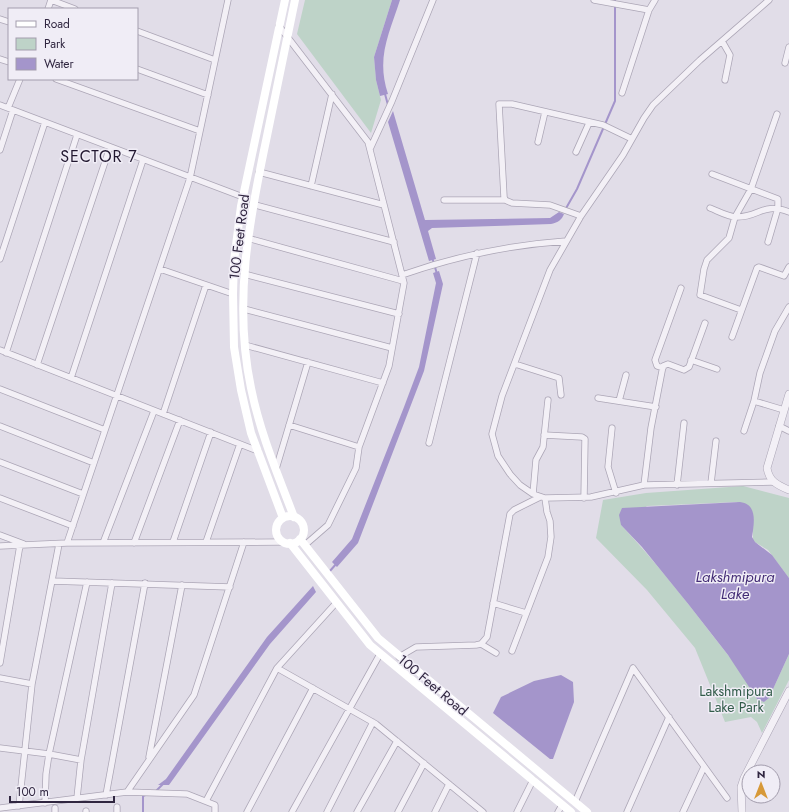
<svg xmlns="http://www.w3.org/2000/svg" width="789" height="812" font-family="Jost,sans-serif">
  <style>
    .green { fill: #bed3c8 }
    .water { fill: #a495cb }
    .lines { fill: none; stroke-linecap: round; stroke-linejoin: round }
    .stream { stroke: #a495cb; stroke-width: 2 }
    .minor-casing { stroke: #aca6b6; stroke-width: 7 }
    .tertiary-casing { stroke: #aca6b6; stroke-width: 8 }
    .minor { stroke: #f3f0f6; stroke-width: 5.5 }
    .tertiary { stroke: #f3f0f6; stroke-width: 7 }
    .secondary { stroke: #fff; stroke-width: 8 }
    .labels { text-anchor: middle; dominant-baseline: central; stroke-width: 3; stroke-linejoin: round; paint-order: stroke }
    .street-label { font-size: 14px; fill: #302640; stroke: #f0edf6 }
    .park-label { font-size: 14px; fill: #325c4a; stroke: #f0edf6 }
    .water-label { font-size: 15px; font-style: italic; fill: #442d76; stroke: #f0edf6 }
    .quarter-label { font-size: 16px; letter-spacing: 1px; fill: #221830; stroke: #f0edf6 }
  </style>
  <rect width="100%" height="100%" fill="#e1dde8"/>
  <path class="green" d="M 305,0 L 392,0 L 374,57 L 376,80 L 381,100 L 371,133 L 297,34 Z
    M 743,486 L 789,498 L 789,578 L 768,550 L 753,541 L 753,533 L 737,502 L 647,506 L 621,525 C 654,560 684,598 713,636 C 728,655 747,678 757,699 L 764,702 L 769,698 L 789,654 L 789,680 L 762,733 L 757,722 L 751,717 L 725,722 L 695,648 L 647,590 L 596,538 L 603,500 L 646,493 Z"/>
  <path class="water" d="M 392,0 L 400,0 C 389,34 376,58 388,94 L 380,96 L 376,80 L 374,57 Z
    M 393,111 L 425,220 L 550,218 L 559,212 L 564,214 C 562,220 557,223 551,224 L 432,228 L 428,231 L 436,259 L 429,261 L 388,122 Z
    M 439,271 L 443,284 L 424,371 L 358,543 L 337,567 L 332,562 L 352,539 L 404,407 L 419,367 L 436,283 L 433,273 Z
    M 740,502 C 758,504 754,524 752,537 L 755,542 L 772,555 L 789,578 L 789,654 L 769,698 L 764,702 L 757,699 L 728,655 L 689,605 L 642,547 L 621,525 L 619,515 L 622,508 Z
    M 313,586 L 316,592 L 270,644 L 169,785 L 158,785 L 166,779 L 267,637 Z
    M 561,675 L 573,682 L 574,702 L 553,759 L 550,759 L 493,713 L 501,697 L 534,681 Z"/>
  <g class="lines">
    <path class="stream" d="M 385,94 L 388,105
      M 565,210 L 577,189 L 615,101 L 615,0
      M 432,257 L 437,274
      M 329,572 L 337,563
      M 156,791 L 164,783
      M 143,812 L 143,796 L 148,794"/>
    <defs>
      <path id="minor" d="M 51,0 L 75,9
        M 594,0 L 649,10
        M 769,0 L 700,60 L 653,105 L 644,118 L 623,155 L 581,216 L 550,270 L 502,396 L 492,434 L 498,456 L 510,474 L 520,485 L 533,494 L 545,498 L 591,497 L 644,485 L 773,482
        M 48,9 L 51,0
        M 0,19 L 9,22
        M 279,26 L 368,142 L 404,283 L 389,366 L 359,447 L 356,468 L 328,525 L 305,545
        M 137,31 L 215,60
        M 722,41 L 730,55 L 725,80
        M 0,59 L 9,62
        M 785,63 L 789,47
        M 137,69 L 208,95
        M 56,79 L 200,131
        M 622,93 L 649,10 L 655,0
        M 0,105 L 243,197
        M 8,108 L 20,79
        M 538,142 L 545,112
        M 370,149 L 392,101 L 433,0
        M 0,150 L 13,110
        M 576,152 L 589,123
        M 259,172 L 384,205
        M 712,174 L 778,199 L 778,208 L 768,242
        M 311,186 L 332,94
        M 444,200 L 505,200
        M 252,204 L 394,242
        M 710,208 C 718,211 728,217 737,217 C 760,217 762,202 789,212
        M 581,216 L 550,205 L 512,203 L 505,200 L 504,197 L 499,104 L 512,104 L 603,125 L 632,139
        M 247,238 L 403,281
        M 0,259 L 45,122
        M 160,269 L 233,294
        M 244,274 L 399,314
        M 402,275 C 456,256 510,245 566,241
        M 244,309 L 392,348
        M 741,310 L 700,295 L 704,269 L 707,260 L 729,238 L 735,217 L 751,189 L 777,114
        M 732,337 L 757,268 L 759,267 L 784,276 L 789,267
        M 245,345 L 383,383
        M 0,350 L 258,451
        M 6,353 L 77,135
        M 691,360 L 717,369
        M 515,364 L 559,378 L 561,395
        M 37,365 L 110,147
        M 663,368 L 657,366 L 655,360 L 681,288
        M 71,378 L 143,160
        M 0,389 L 105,430
        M 598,398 L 656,407
        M 619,401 L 626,375
        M 784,410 L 754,401 L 760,373 L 775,331 L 789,307
        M 163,414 L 206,285
        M 289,425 L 359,447
        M 0,426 L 94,463
        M 779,426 L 789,431
        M 612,428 L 608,467 L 616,493
        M 744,431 L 754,401
        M 544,435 L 582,437 L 585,439 L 584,498
        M 429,443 L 477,253
        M 0,462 L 83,494
        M 276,469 L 308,362
        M 711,483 L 716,441
        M 644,485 L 651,428 L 663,366 L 668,364 L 684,370 L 689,367 L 705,323
        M 677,485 L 684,423
        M 533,494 L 536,460 L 543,447 L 548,400
        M 0,498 L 73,526
        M 0,535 L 24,544
        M 173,542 L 211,432
        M 206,542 L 240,444
        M 67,543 L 190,178 L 228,0
        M 103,543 L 154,411
        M 134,543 L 180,420
        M 0,546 L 67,543 L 283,542
        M 52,581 L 230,587
        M 493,603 L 526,613
        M 481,644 L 496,653
        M 512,651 L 548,557 L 551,537 L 550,521 L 547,512 L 545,498
        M 399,657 L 416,647 L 476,645 L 481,644 L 487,637 L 510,514 L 514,510 L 540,497
        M 0,663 L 20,545
        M 277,668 L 376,724 L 483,812
        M 633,668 L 727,798
        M 0,678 L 32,684
        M 0,748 L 49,754 L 81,760
        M 149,757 L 182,585
        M 127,792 L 194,695 L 244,542
        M 106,795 L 145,583
        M 77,798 L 81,760 L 112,583
        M 206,801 L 277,668 L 336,603
        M 575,802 L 633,668
        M 45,803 L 46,774 L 49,754 L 87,582
        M 19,806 L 32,684 L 59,544
        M 117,807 L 117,812
        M 0,808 L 127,792 L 187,794 L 215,805 L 215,812
        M 55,808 L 55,812
        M 86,811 L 86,812
        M 247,812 L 313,688
        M 292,812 L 380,654
        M 327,812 L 373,722
        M 357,812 L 397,741
        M 398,812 L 424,763
        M 435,812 L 449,784
        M 517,812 L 533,780
        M 558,812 L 562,805
        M 627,812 L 669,717
        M 683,812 L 704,767"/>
      <path id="tertiary" d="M 789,394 L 767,468 C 769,481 777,485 789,490
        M 742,812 L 741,787 L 744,778 L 789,691"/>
    </defs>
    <use href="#minor" class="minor-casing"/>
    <use href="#tertiary" class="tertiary-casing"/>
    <use href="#minor" class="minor"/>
    <use href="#tertiary" class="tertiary"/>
    <path class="secondary" d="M276 530a14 14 0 1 1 28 0a14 14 0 1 1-28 0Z
      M 294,517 C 278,475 260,433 251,388 C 233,302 249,221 267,136 C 276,91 286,45 295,0
      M 283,518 L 251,433 L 241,390 L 234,347 L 233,294 L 234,261 L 241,206 L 285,0
      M 300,539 L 378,638 L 587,812
      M 290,543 L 370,645 L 571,812"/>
  </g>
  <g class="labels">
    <g class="street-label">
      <text transform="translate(239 237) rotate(-83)">100 Feet Road</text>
      <text transform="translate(433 685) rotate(40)">100 Feet Road</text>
    </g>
    <g class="park-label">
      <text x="736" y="691">Lakshmipura<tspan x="736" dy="16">Lake Park</tspan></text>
    </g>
    <g class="water-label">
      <text x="735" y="577">Lakshmipura<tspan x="735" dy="17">Lake</tspan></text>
    </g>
    <g class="quarter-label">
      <text x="99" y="156">SECTOR 7</text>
    </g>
  </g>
  <rect x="8" y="8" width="130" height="72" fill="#f0edf6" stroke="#a39dad"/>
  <rect x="16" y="21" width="20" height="6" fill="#ffffff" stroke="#a39dad"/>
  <text x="44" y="28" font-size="12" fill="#302640">Road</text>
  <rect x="16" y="38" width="20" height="12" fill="#bed3c8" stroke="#a39dad"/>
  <text x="44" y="48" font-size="12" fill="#302640">Park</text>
  <rect x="16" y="58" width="20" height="12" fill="#a495cb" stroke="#a39dad"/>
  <text x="44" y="68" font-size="12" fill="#302640">Water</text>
  <g transform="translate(761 784)"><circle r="19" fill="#f0edf6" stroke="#a39dad"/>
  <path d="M0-3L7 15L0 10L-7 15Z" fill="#d79939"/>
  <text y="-6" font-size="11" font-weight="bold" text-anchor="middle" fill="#302640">N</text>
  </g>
  <path d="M10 796v6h104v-6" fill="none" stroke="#302640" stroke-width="2"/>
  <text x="16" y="796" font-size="12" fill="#302640" stroke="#f0edf6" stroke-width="3" paint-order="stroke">100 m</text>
</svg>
